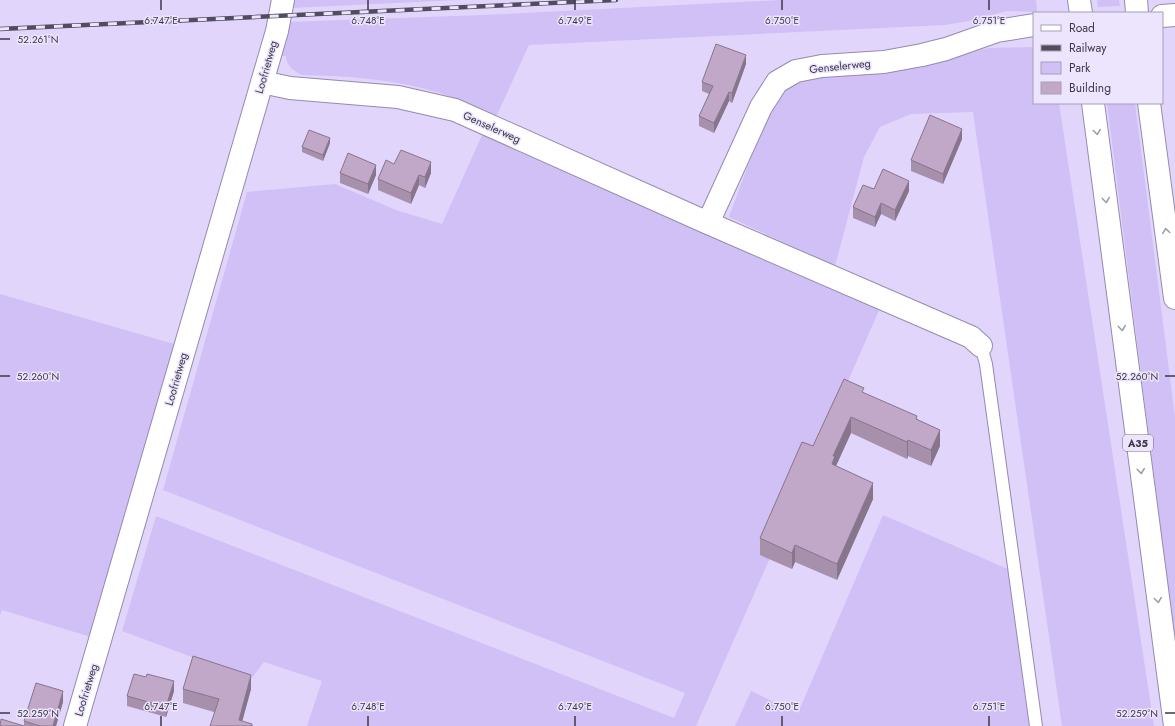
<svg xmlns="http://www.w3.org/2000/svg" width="1175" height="726" font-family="Jost,sans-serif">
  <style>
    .green { fill: #d0c0f5 }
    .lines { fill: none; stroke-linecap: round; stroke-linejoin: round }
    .lane-casing { stroke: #958aae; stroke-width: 14 }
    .street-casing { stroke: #958aae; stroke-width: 24 }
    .highway-casing { stroke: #958aae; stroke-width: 24 }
    .lane { stroke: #fff; stroke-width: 12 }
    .street { stroke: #fff; stroke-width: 22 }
    .highway { stroke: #fff; stroke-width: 22 }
    .rail-casing { stroke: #524c5f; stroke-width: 4.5 }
    .rail { stroke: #ece5fd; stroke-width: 3; stroke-dasharray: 9; stroke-linecap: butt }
    .wall { fill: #a690ac }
    .shaded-wall { fill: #87758c }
    .building { fill: #c1a7c8; stroke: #87758c }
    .oneway { stroke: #9e9ca4 }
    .ticks { fill: none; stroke: #3d3848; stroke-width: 1.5 }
    .labels { text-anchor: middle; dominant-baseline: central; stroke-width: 3; stroke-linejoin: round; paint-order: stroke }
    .shield { fill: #ece5fd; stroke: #726c7e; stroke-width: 1 }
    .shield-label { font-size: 10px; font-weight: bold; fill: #3d3848 }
    .street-label { font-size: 11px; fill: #3d3848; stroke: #ece5fd }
    .ticks-label { font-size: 10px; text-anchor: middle; fill: #3d3848; stroke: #ece5fd; stroke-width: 3; stroke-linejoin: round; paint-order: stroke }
  </style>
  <rect width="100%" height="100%" fill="#e1d5fc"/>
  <path class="green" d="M 293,0 L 459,0 L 291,8 Z
    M 781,0 L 1036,0 L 1037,12 L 1007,11 L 969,21 L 945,25 L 529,45 L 496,117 C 478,109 459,99 440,93 C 395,79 348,76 302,75 C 294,71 286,66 286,56 L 279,56 L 286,22 L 483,15 Z
    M 1097,0 L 1119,0 L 1120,6 L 1098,7 Z
    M 1034,47 L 1034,103 L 1059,103 L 1154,726 L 1062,726 L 973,112 L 911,114 L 880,127 L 864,157 L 835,266 L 729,217 L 768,111 L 776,95 L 801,79 L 989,48 Z
    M 1107,103 L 1135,103 L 1175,417 L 1175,644 Z
    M 483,133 L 881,306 L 696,726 L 307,726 L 322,681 L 264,662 L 251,679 L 122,631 L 156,516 L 674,718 L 685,693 L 163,490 L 247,192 L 335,184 L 396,210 L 442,224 Z
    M 0,294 L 174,344 L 116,556 L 91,637 L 2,610 L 0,615 Z
    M 883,515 L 1008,569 L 1029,726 L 735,726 L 751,691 L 798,713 Z"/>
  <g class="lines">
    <defs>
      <path id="lane" d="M 981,346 L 986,364 L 1036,726"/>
      <path id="street" d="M 1162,16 L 1175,15
        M 262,82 L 290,88 L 398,97 L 455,110 L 708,223 L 761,107 L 777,82 L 796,71 L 822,66 L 884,62 L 922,55 L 946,49 L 997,31 L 1034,25
        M 708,223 L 971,337 L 981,346
        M 75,726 L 277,31 L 283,0"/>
      <path id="highway" d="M 1079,0 L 1081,13
        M 1136,0 L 1137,13
        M 1093,103 L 1175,726
        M 1149,103 L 1175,298"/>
    </defs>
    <use href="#lane" class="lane-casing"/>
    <use href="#street" class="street-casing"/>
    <use href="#highway" class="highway-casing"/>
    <use href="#lane" class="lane"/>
    <use href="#street" class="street"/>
    <use href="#highway" class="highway"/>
    <defs>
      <path id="rail" d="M 0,29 L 616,0"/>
    </defs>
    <use href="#rail" class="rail-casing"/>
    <use href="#rail" class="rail"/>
  </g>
  <path class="wall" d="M 746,64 L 732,103 L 729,101 L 714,133 L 699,126 L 699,116 L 709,94 L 702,91 L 702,82 Z
    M 962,139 L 943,184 L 911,171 L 911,160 Z
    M 330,143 L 323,161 L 302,152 L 302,147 Z
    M 394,164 L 431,173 L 425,188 L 419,185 L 411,204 L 378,190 L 378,179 Z
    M 340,173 L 376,175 L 368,194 L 340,183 Z
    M 874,189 L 909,191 L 895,221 L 881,214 L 875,227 L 853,218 L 853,207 Z
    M 864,393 L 917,419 L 940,446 L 931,466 L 908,456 L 907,459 L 851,433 L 836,466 L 873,499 L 837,580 L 795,562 L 792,569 L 760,555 L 760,538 L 813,446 Z
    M 146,677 L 174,691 L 166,717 L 127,706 L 127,696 Z
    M 183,689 L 251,689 L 242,721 L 252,726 L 214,712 L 183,703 Z
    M 63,702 L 56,726 L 24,726 L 24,721 Z"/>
  <path class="shaded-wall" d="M 746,55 L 746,64 L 732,103 L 732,93 Z
    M 729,92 L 729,101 L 714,133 L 714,123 Z
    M 962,129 L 962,139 L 943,184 L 943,174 Z
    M 330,138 L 330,143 L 323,161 L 323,155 Z
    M 431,162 L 431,173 L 425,188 L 425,177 Z
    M 376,165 L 376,175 L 368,194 L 368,184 Z
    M 419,175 L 419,185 L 411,204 L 411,193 Z
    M 909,181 L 909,191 L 895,221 L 895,210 Z
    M 881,203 L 881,214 L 875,227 L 875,217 Z
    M 851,417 L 851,433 L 835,468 L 832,464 L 833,456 Z
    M 940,430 L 940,446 L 931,466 L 931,450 Z
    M 908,440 L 908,456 L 907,459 L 907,442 Z
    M 873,483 L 873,499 L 837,580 L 837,564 Z
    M 795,545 L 795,562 L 792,569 L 792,553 Z
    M 251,675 L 251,689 L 241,726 L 239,720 Z
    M 174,681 L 174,691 L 166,717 L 166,707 Z
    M 63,691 L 63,702 L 56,726 L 53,726 Z"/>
  <path class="building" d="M 716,44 L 746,55 L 732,93 L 729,92 L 714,123 L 699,116 L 713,86 L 702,82 Z
    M 930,115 L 962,129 L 943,174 L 911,160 Z
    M 309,130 L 330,138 L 323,155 L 302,147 Z
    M 401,150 L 431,162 L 425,177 L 419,175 L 411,193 L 378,179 L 386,160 L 394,164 Z
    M 348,153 L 376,165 L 368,184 L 340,173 Z
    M 883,169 L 909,181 L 895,210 L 881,203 L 875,217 L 853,207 L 863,185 L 874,189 Z
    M 844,379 L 864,388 L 862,392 L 917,416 L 916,419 L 940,430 L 931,450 L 908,440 L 907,442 L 851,417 L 833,456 L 835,456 L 832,464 L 873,483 L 837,564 L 795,545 L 792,553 L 760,538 L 802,442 L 813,446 Z
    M 193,656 L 251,675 L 239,720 L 252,724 L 252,726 L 210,726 L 219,699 L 183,689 Z
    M 134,674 L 146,677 L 147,674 L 174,681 L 166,707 L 127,696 Z
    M 36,683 L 63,691 L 53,726 L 40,726 L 24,721 Z
    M 1,719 L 24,726 L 0,726 Z"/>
  <defs><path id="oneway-chevron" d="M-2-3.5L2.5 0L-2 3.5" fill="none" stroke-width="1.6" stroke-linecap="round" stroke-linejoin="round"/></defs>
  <g class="oneway">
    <use href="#oneway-chevron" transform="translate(1097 132) rotate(82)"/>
    <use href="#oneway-chevron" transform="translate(1106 200) rotate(83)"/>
    <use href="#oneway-chevron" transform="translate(1166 231) rotate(-98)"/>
    <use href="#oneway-chevron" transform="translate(1122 328) rotate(83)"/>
    <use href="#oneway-chevron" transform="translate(1141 471) rotate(83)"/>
    <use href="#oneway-chevron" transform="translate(1158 600) rotate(82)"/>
  </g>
  <path class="ticks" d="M 161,0 L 161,10M 368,0 L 368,10M 575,0 L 575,10M 782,0 L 782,10M 989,0 L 989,10M 0,39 L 10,39M 0,376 L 10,376M 1165,376 L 1175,376M 0,713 L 10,713M 1165,713 L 1175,713M 161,716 L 161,726M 368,716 L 368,726M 575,716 L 575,726M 782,716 L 782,726M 989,716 L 989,726"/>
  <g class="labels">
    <rect class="shield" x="1123" y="435" width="30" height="16" rx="3"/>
    <g class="shield-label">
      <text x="1138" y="443">A35</text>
    </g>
    <g class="street-label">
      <text transform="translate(840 66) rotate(-6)">Genselerweg</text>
      <text transform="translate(266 67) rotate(-74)">Loofrietweg</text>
      <text transform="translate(492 127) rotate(24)">Genselerweg</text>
      <text transform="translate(176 379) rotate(-74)">Loofrietweg</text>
      <text transform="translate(86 690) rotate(-73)">Loofrietweg</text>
    </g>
  </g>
  <g class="ticks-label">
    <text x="161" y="24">6.747°E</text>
    <text x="368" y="24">6.748°E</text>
    <text x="575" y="24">6.749°E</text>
    <text x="782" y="24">6.750°E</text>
    <text x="989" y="24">6.751°E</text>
    <text x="38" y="43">52.261°N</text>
    <text x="38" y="380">52.260°N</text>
    <text x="1137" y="380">52.260°N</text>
    <text x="161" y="710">6.747°E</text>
    <text x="368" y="710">6.748°E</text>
    <text x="575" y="710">6.749°E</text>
    <text x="782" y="710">6.750°E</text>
    <text x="989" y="710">6.751°E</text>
    <text x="38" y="717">52.259°N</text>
    <text x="1137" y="717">52.259°N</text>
  </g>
  <rect x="1033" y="12" width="130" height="92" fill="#ece5fd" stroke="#a6a0b5"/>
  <rect x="1041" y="25" width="20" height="6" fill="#ffffff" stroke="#a6a0b5"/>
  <text x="1069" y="32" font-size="12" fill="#3d3848">Road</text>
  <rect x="1041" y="45" width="20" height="6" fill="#524c5f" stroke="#a6a0b5"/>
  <text x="1069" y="52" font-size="12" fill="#3d3848">Railway</text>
  <rect x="1041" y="62" width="20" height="12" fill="#d0c0f5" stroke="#a6a0b5"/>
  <text x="1069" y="72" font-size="12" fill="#3d3848">Park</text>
  <rect x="1041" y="82" width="20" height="12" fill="#c1a7c8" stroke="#a6a0b5"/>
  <text x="1069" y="92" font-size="12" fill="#3d3848">Building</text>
</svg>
